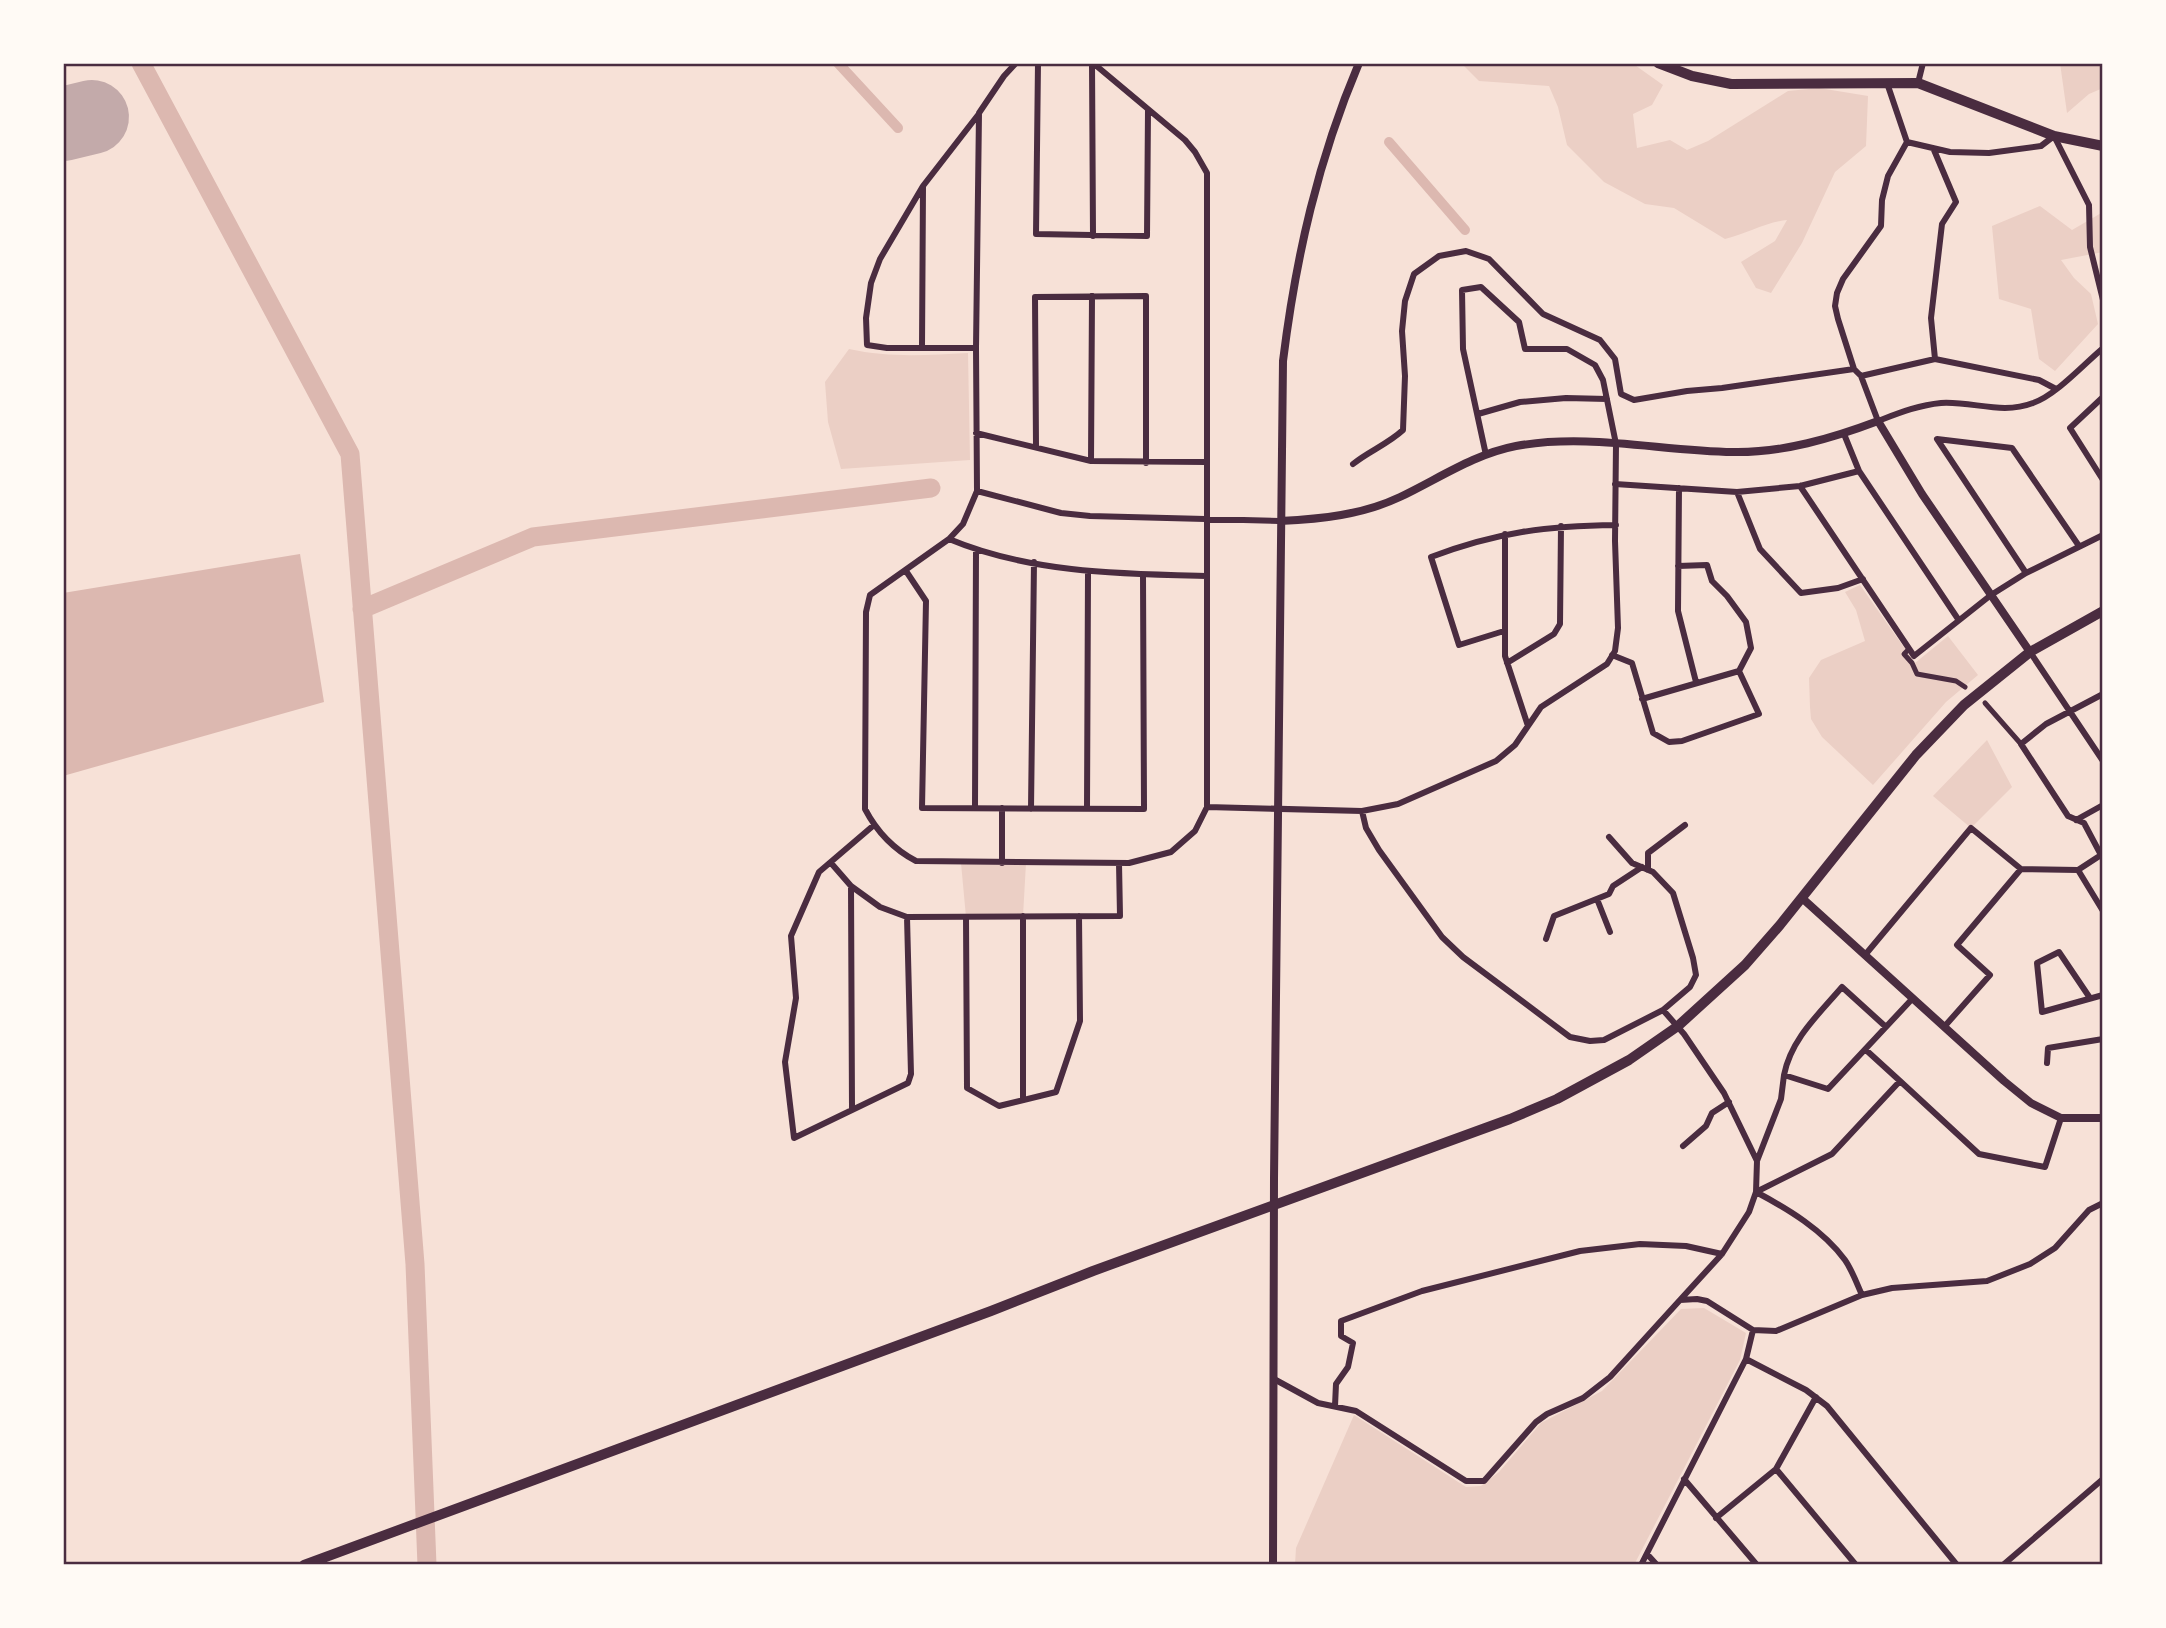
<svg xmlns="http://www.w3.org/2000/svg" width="2166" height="1628" font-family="'Zilla Slab',serif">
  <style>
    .green { fill: #ebcfc5 }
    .water { fill: #dcb8b0 }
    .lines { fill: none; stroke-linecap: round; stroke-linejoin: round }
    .canal { stroke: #dcb8b0; stroke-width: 10 }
    .river { stroke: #dcb8b0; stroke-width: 19 }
    .runway { stroke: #c3aaaa; stroke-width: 74 }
    .pedestrian { stroke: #4a2c40; stroke-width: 5 }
    .minor { stroke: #4a2c40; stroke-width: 6 }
    .tertiary { stroke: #4a2c40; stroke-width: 8 }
    .primary { stroke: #4a2c40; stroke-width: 10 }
    .neatline { fill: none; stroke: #4a2c40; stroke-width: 2.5 }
  </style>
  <rect width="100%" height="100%" fill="#f7e1d7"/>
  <path class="green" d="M 1461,63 L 1632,63 L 1663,85 L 1652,105 L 1633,114 L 1637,148 L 1670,140 L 1687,150 L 1708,141 L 1788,91 L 1819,88 L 1868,96 L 1866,146 L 1835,172 L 1802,243 L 1771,293 L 1756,288 L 1741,262 L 1775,241 L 1787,220 C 1766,222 1746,234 1725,239 L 1674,208 L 1645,204 L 1604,182 L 1567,145 L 1558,107 L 1549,86 L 1479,81 Z
    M 2060,63 L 2103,63 L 2103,88 L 2089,94 L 2067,113 Z
    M 2040,206 L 2072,230 L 2103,212 L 2103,252 L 2061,260 L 2074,278 L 2091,294 L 2098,324 L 2055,371 L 2039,359 L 2031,309 L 1999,299 L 1992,226 Z
    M 849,349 C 889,358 928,355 968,353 L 970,460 L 841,469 L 828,422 L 825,382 Z
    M 1860,585 L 1915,663 L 1948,636 L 1978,675 L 1946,702 L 1873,785 L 1822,737 L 1811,719 L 1810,707 L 1809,678 L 1821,660 L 1865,641 L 1856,610 L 1845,592 Z
    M 1987,740 L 2012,787 L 1971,828 L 1933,796 Z
    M 961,863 L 1026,863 L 1023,916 L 966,917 Z
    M 1704,1308 L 1746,1333 L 1740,1360 L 1634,1565 L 1295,1565 L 1296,1548 L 1354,1415 L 1466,1487 L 1481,1486 L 1499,1472 L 1541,1423 L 1602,1391 L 1681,1309 Z"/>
  <path class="water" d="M 300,554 L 324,702 L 63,776 L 63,593 Z"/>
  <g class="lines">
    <path class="canal" d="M 838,63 L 898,128
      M 1389,142 L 1465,230"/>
    <path class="river" d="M 141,63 L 350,454 L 415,1264 L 427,1565
      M 362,609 L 533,537 L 931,488"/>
    <path class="runway" d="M 63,124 L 92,117"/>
    <path class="pedestrian" d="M 1909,649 L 1904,654 L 1912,663 L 1917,674 L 1956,681 L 1965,687
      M 1985,703 L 2021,744"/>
    <path class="minor" d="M 1016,63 L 1004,76 L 979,113 L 976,348 L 977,491 L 963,524 L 949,539 L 870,595 L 866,612 L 865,809 C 877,832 893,849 916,861 L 1129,863 L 1171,852 L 1195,831 L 1207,807 L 1207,173 L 1195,152 L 1185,140 L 1093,63
      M 1038,63 L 1036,234 L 1147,236 L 1148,110
      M 1092,63 L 1093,236
      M 1887,83 L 1907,142 L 1888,176 L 1882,200 L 1881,226 L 1843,279 L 1837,293 L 1835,306 L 1838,319 L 1854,369 L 1861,376 L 1878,421 C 1899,413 1919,405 1941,403 C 1973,401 2002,415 2033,403 C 2056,395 2083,365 2102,349
      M 1918,83 L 1923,63
      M 1907,142 L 1950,152 L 1989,153 L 2041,146 L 2054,136 L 2089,205 L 2090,247 L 2103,300
      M 1934,150 L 1956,202 L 1942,224 L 1931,318 L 1935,359
      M 922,348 L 923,187
      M 976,348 L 887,348 L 867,345 L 866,318 L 871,283 L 880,259 L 923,186 L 978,115
      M 1861,376 L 1935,359 L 2039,380 L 2056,389
      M 2103,397 L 2070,428 L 2103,480
      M 1478,414 L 1520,402 L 1566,398 L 1607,399
      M 976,433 L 1091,461 L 1206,462
      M 1844,434 L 1859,471 L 1958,619
      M 1036,446 L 1035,297 L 1146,296 L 1146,463
      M 1091,461 L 1092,296
      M 1353,464 C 1369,451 1388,444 1403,430 L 1405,376 L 1402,331 L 1405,301 L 1414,274 L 1439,256 L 1466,251 L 1489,259 L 1543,314 L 1600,340 L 1615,359 L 1621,394 L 1634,400 L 1687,391 L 1722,388 L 1854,369
      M 1615,484 L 1737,492 L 1800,486 L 1859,471
      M 1800,486 L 1914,656 L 1991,595 L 2026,573 L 2103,535
      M 1679,488 L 1678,611 L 1696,682
      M 977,491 L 1061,513 L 1090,516 L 1280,521
      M 1737,492 L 1760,549 L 1801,593 L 1838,588 L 1863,579
      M 1505,534 L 1505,656 L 1528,726
      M 949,539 C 1030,573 1120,574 1206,576
      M 906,571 L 926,601 L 922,808 L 1144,809 L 1143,575
      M 2026,573 L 1937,439 L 2012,448 L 2079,546
      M 1504,631 L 1459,645 L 1431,557 C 1497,532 1546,526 1616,525
      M 2030,652 L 2103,761
      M 1612,655 L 1632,663 L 1653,733 L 1669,742 L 1682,741 L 1759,714 L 1739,671
      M 1507,663 L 1554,634 L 1560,624 L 1561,526
      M 1642,699 L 1739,671 L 1751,648 L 1746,622 L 1727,596 L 1712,581 L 1707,565 L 1678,566
      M 1207,807 L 1362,811 L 1398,804 L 1496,761 L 1515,745 L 1541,707 L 1607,664 L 1615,651 L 1618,628 L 1615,541 L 1616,444 L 1603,380 L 1595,365 L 1567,349 L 1525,349 L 1519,322 L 1481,287 L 1462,290 L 1463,349 L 1486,455
      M 975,808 L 976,550
      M 1002,808 L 1002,863
      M 1031,809 L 1034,562
      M 1087,809 L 1088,572
      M 1362,811 L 1366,828 L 1379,850 L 1442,937 L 1463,957 L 1570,1037 L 1590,1041 L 1604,1040 L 1663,1010 L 1684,1034 L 1724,1093 L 1757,1161 L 1756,1192 L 1749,1212 L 1722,1254 L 1680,1300
      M 2076,820 L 2103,805
      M 874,825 L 819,872 L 791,936 L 796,998 L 785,1062 L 794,1138 L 908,1083 L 911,1074 L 907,917
      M 1609,837 L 1632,863 L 1653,872 L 1673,893 L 1693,958 L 1696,975 L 1690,987 L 1663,1010
      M 831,863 L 851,886 L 880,907 L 907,917 L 1120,916 L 1119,863
      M 1648,870 L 1648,853 L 1685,825
      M 2078,870 L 2101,855 L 2084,823 L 2068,816 L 2021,744 L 2046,724 L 2103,694
      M 851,886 L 852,1110
      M 1597,899 L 1610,932
      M 1023,916 L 1023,1100
      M 966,917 L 967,1088 L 999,1106 L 1056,1092 L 1080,1021 L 1079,916
      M 1546,939 L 1554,916 L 1609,894 L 1613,886 L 1642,867
      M 1865,955 L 1971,828 L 2021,869
      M 2090,998 L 2059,952 L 2037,963 L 2042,1012 L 2103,995
      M 1886,1027 L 1842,987 C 1819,1014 1791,1039 1784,1075 L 1828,1089 L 1913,998
      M 1944,1027 L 1990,975 L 1957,945 L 2021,869 L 2078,870 L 2103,911
      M 1866,1050 L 1900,1081
      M 2047,1063 L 2048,1048 L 2103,1039
      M 1683,1146 L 1706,1126 L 1712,1113 L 1729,1102
      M 1757,1161 L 1781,1099 L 1784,1075
      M 1756,1192 L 1832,1154 L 1900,1081 L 1979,1154 L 2045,1167 L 2061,1118
      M 1756,1192 C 1788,1209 1823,1230 1845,1260 C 1852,1270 1857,1284 1862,1295
      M 1746,1359 L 1806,1390 L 1827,1406 L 1957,1565
      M 1274,1379 L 1318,1403 L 1356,1411 L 1466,1481 L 1484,1481 L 1536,1422 L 1547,1414 L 1583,1398 L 1610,1377 L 1680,1300 L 1697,1299 L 1707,1301 L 1753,1330 L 1776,1331 L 1862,1295 L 1892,1288 L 1987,1281 L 2030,1264 L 2055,1248 L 2089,1210 L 2103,1203
      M 1335,1406 L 1336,1384 L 1348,1367 L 1353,1343 L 1341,1336 L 1341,1321 L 1422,1291 L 1580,1251 L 1640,1244 L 1686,1246 L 1722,1254
      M 1776,1469 L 1856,1565
      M 1684,1479 L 1757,1565
      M 1716,1518 L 1776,1469 L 1816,1397
      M 1647,1554 L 1657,1565
      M 1641,1565 L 1746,1359 L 1753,1330
      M 2003,1565 L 2103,1479"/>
    <path class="tertiary" d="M 1280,521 C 1321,519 1362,515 1400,497 C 1438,479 1474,454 1516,446 C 1588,433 1661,451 1733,452 C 1783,453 1833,438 1878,421 L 1922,494 L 2030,652
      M 1802,898 L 2004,1081 L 2031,1103 L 2061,1118 L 2103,1118
      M 1273,1565 L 1274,1178 L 1283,361 C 1296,256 1318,160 1359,63"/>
    <path class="primary" d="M 1658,63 L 1692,76 L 1731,84 L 1918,83 L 2054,136 L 2103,146
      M 304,1565 L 991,1311 L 1093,1271 L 1510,1119 L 1557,1099 L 1629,1060 L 1678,1026 L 1745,965 L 1780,925 L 1916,755 L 1964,705 L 2030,652 L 2103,611"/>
  </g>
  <rect width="2166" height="1628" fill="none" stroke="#fffaf5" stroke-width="130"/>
  <rect x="65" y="65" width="2036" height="1498" class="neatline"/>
</svg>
